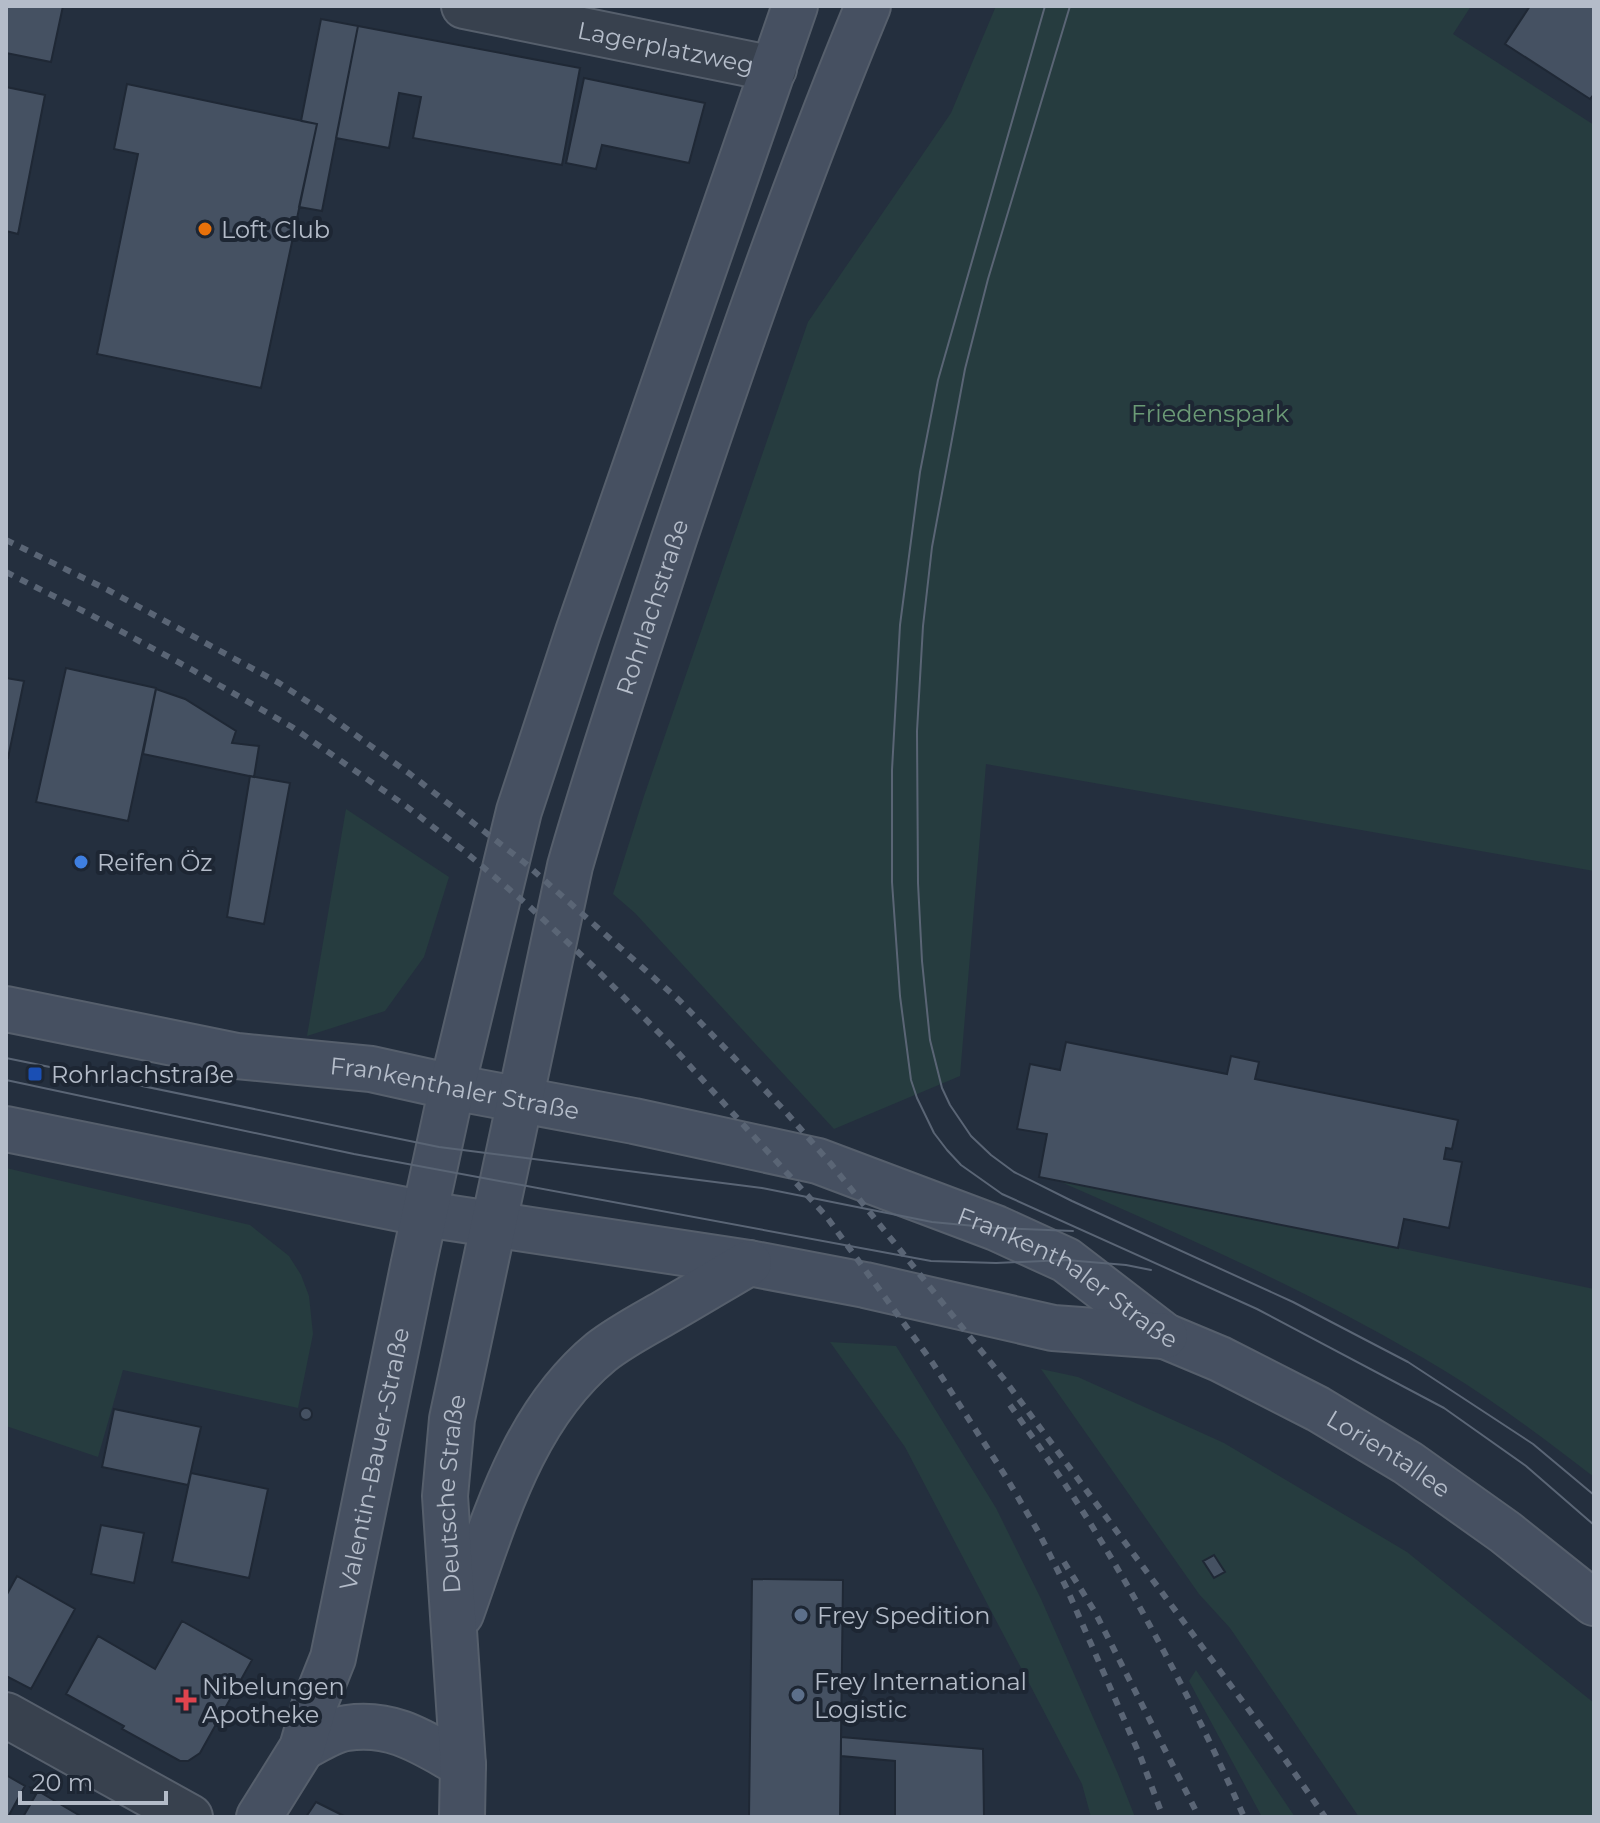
<svg xmlns="http://www.w3.org/2000/svg" width="1600" height="1823" font-family="Montserrat,sans-serif">
  <style>
    .green { fill: #263c3f }
    .building { fill: #455162; stroke: #1f2835; stroke-width: 2 }
    .lines { fill: none; stroke-linecap: round; stroke-linejoin: round }
    .street-casing { stroke: #565f6c; stroke-width: 48 }
    .secondary-casing { stroke: #565f6c; stroke-width: 48 }
    .street { stroke: #38414e; stroke-width: 44 }
    .secondary { stroke: #465061; stroke-width: 44 }
    .tram { stroke: #5a6575; stroke-width: 2 }
    .rail { stroke: #5a6575; stroke-width: 6; stroke-dasharray: 8 8; stroke-linecap: butt }
    .food-dot { fill: #e8710a; stroke: #1d2633; stroke-width: 3 }
    .shop-dot { fill: #3f7fe0; stroke: #1d2633; stroke-width: 3 }
    .transit-dot { fill: #1a4fb4; stroke: #1d2633; stroke-width: 3 }
    .service-dot { fill: #5c6f8a; stroke: #1d2633; stroke-width: 3 }
    .health-dot { fill: #e0444e; stroke: #1d2633; stroke-width: 3 }
    .labels { text-anchor: middle; dominant-baseline: central; stroke-width: 8; stroke-linejoin: round; paint-order: stroke }
    .street-label { font-size: 24px; fill: #b4bcc9; stroke: #1d2633 }
    .poi-label { font-size: 24px; fill: #b4bcc9; stroke: #1d2633; text-anchor: start }
    .park-label { font-size: 24px; fill: #6b9a76; stroke: #1d2633 }
  </style>
  <rect width="100%" height="100%" fill="#242f3e"/>
  <path class="green" d="M 996,6 L 1471,6 L 1453,34 L 1594,125 L 1594,871 L 986,764 L 960,1076 L 834,1129 L 635,913 L 613,894 L 644,796 L 808,322 L 951,113 Z
    M 346,809 L 449,877 L 424,957 L 385,1011 L 307,1036 Z
    M 6,1168 L 250,1225 L 289,1256 L 301,1275 L 309,1296 L 313,1334 L 298,1408 L 123,1370 L 98,1457 L 6,1426 Z
    M 1041,1173 L 1594,1289 L 1594,1477 C 1546,1440 1497,1403 1445,1371 C 1317,1293 1178,1234 1041,1173 Z
    M 830,1342 L 896,1346 L 996,1508 L 1041,1599 L 1118,1774 L 1135,1817 L 1091,1817 L 1082,1784 L 905,1447 Z
    M 1041,1369 L 1078,1377 L 1224,1443 L 1407,1552 L 1594,1703 L 1594,1817 L 1359,1817 L 1230,1628 L 1199,1594 Z
    M 1196,1670 L 1295,1817 L 1262,1817 L 1189,1681 Z"/>
  <path class="building" d="M 6,6 L 63,6 L 51,62 L 6,53 Z
    M 1530,6 L 1594,6 L 1594,94 L 1590,99 L 1505,44 Z
    M 321,19 L 358,26 L 322,211 L 299,207 L 317,124 L 301,121 Z
    M 358,26 L 580,68 L 562,165 L 413,138 L 421,97 L 399,93 L 389,148 L 336,138 Z
    M 584,78 L 705,103 L 689,163 L 602,145 L 596,169 L 566,163 Z
    M 127,84 L 317,124 L 261,388 L 97,354 L 138,154 L 114,149 Z
    M 6,87 L 45,95 L 18,234 L 6,231 Z
    M 66,668 L 156,688 L 128,821 L 36,802 Z
    M 6,678 L 24,681 L 8,758 L 6,758 Z
    M 156,689 L 185,699 L 236,731 L 232,743 L 259,746 L 254,777 L 143,754 Z
    M 250,776 L 290,783 L 264,924 L 227,917 Z
    M 1066,1042 L 1227,1074 L 1231,1056 L 1259,1062 L 1255,1079 L 1458,1120 L 1452,1149 L 1446,1148 L 1444,1159 L 1462,1162 L 1449,1228 L 1404,1219 L 1398,1248 L 1039,1177 L 1047,1134 L 1017,1129 L 1030,1064 L 1060,1070 Z
    M300 1414a6 6 0 1 1 12 0a6 6 0 1 1-12 0Z
    M 114,1409 L 201,1427 L 188,1485 L 102,1467 Z
    M 191,1473 L 268,1489 L 249,1578 L 172,1562 Z
    M 101,1525 L 144,1533 L 134,1583 L 91,1574 Z
    M 1214,1555 L 1225,1572 L 1214,1578 L 1203,1561 Z
    M 17,1576 L 75,1609 L 31,1689 L 6,1676 L 6,1596 Z
    M 752,1579 L 843,1580 L 840,1817 L 749,1817 Z
    M 182,1621 L 252,1660 L 200,1753 L 188,1761 L 180,1761 L 122,1729 L 124,1726 L 66,1694 L 98,1636 L 155,1669 Z
    M 841,1737 L 983,1749 L 984,1817 L 895,1817 L 895,1761 L 841,1756 Z
    M 6,1775 L 25,1786 L 8,1817 L 6,1817 Z
    M 38,1791 L 82,1817 L 23,1817 Z
    M 316,1802 L 346,1817 L 306,1817 Z"/>
  <g class="lines">
    <defs>
      <g id="street">
        <path id="s1" d="M 464,6 L 774,69"/>
        <path d="M 6,1715 L 190,1817"/>
      </g>
      <g id="secondary">
        <path id="s2" d="M 6,1009 L 237,1056 L 371,1069 L 452,1087 L 634,1121 L 818,1161 L 996,1228 L 1066,1260 L 1165,1336 L 1220,1359 L 1318,1409 L 1408,1463 L 1505,1532 L 1594,1603"/>
        <path d="M 6,1129 L 425,1214 L 749,1263 L 865,1285 L 1053,1328 L 1165,1336"/>
        <path d="M 461,1614 C 494,1522 522,1417 601,1352 C 620,1337 643,1325 664,1313 C 692,1297 720,1280 749,1263"/>
        <path d="M 302,1748 C 316,1741 332,1730 347,1728 C 394,1721 425,1744 463,1765"/>
        <path id="s3" d="M 259,1817 L 302,1748 L 315,1703 L 333,1658 L 413,1267 L 452,1087 L 519,811 L 578,632 L 795,6"/>
        <path id="s4" d="M 462,1817 L 463,1765 L 445,1496 L 452,1419 L 570,866 C 601,757 638,650 673,542 C 733,362 795,182 868,6"/>
      </g>
    </defs>
    <use href="#street" class="street-casing"/>
    <use href="#secondary" class="secondary-casing"/>
    <use href="#street" class="street"/>
    <use href="#secondary" class="secondary"/>
    <path class="tram" d="M 1045,6 L 938,380 L 920,472 L 900,625 L 892,770 L 892,882 L 900,996 L 911,1080 L 917,1098 L 934,1133 L 947,1150 L 961,1165 L 1002,1194 L 1257,1309 L 1444,1408 L 1526,1466 L 1594,1525
      M 1070,6 L 988,279 L 965,369 L 932,547 L 923,626 L 917,731 L 918,883 L 922,961 L 930,1040 L 942,1088 L 950,1105 L 971,1136 L 991,1155 L 1014,1172 L 1072,1201 L 1293,1302 L 1408,1362 L 1533,1444 L 1594,1495
      M 6,1058 L 439,1147 L 762,1188 L 932,1222 L 996,1228 L 1073,1231
      M 6,1080 L 354,1154 L 931,1261 L 996,1263 L 1066,1260 L 1126,1265 L 1151,1270"/>
    <path class="rail" d="M 6,540 L 108,590 L 279,683 L 322,711 L 410,774 L 525,863 L 680,1001 L 785,1111 L 831,1164 L 1007,1383 L 1280,1752 L 1325,1817
      M 6,572 L 89,614 L 191,669 L 292,727 L 406,806 L 463,850 L 530,907 L 595,968 L 671,1045 L 826,1216 L 932,1362 L 1006,1477 L 1039,1533 L 1067,1589 L 1141,1758 L 1163,1817
      M 1010,1405 C 1040,1448 1071,1491 1098,1536 C 1153,1626 1202,1721 1244,1817
      M 1064,1562 L 1095,1612 L 1199,1817"/>
  </g>
  <circle class="food-dot" cx="205" cy="229" r="8"/>
  <circle class="shop-dot" cx="81" cy="862" r="8"/>
  <rect class="transit-dot" x="27" y="1066" width="16" height="16" rx="4"/>
  <g class="service-dot">
    <circle cx="801" cy="1615" r="8"/>
    <circle cx="798" cy="1695" r="8"/>
  </g>
  <path class="health-dot" d="M182 1688h8v8h8v8h-8v8h-8v-8h-8v-8h8z"/>
  <g class="labels">
    <g class="street-label">
      <text stroke="none"><textPath href="#s1" startOffset="206">Lagerplatzweg</textPath></text>
      <text stroke="none"><textPath href="#s4" startOffset="1236">Rohrlachstraße</textPath></text>
      <text stroke="none"><textPath href="#s2" startOffset="456">Frankenthaler Straße</textPath></text>
      <text stroke="none"><textPath href="#s2" startOffset="1104">Frankenthaler Straße</textPath></text>
      <text stroke="none"><textPath href="#s2" startOffset="1472">Lorientallee</textPath></text>
      <text stroke="none"><textPath href="#s3" startOffset="380">Valentin-Bauer-Straße</textPath></text>
      <text stroke="none"><textPath href="#s4" startOffset="324">Deutsche Straße</textPath></text>
    </g>
    <g class="poi-label">
      <text x="221" y="229">Loft Club</text>
      <text x="97" y="862">Reifen Öz</text>
      <text x="51" y="1074">Rohrlachstraße</text>
      <text x="817" y="1615">Frey Spedition</text>
      <text x="814" y="1681">Frey International<tspan x="814" dy="28">Logistic</tspan></text>
      <text x="202" y="1686">Nibelungen<tspan x="202" dy="28">Apotheke</tspan></text>
    </g>
    <g class="park-label">
      <text x="1210" y="413">Friedenspark</text>
    </g>
  </g>
  <rect width="1600" height="1823" fill="none" stroke="#b4bcc9" stroke-width="16"/>
  <path d="M20 1791v12h146v-12" fill="none" stroke="#b4bcc9" stroke-width="4"/>
  <text x="32" y="1791" font-size="24" fill="#b4bcc9" stroke="#1d2633" stroke-width="6" paint-order="stroke">20 m</text>
</svg>
